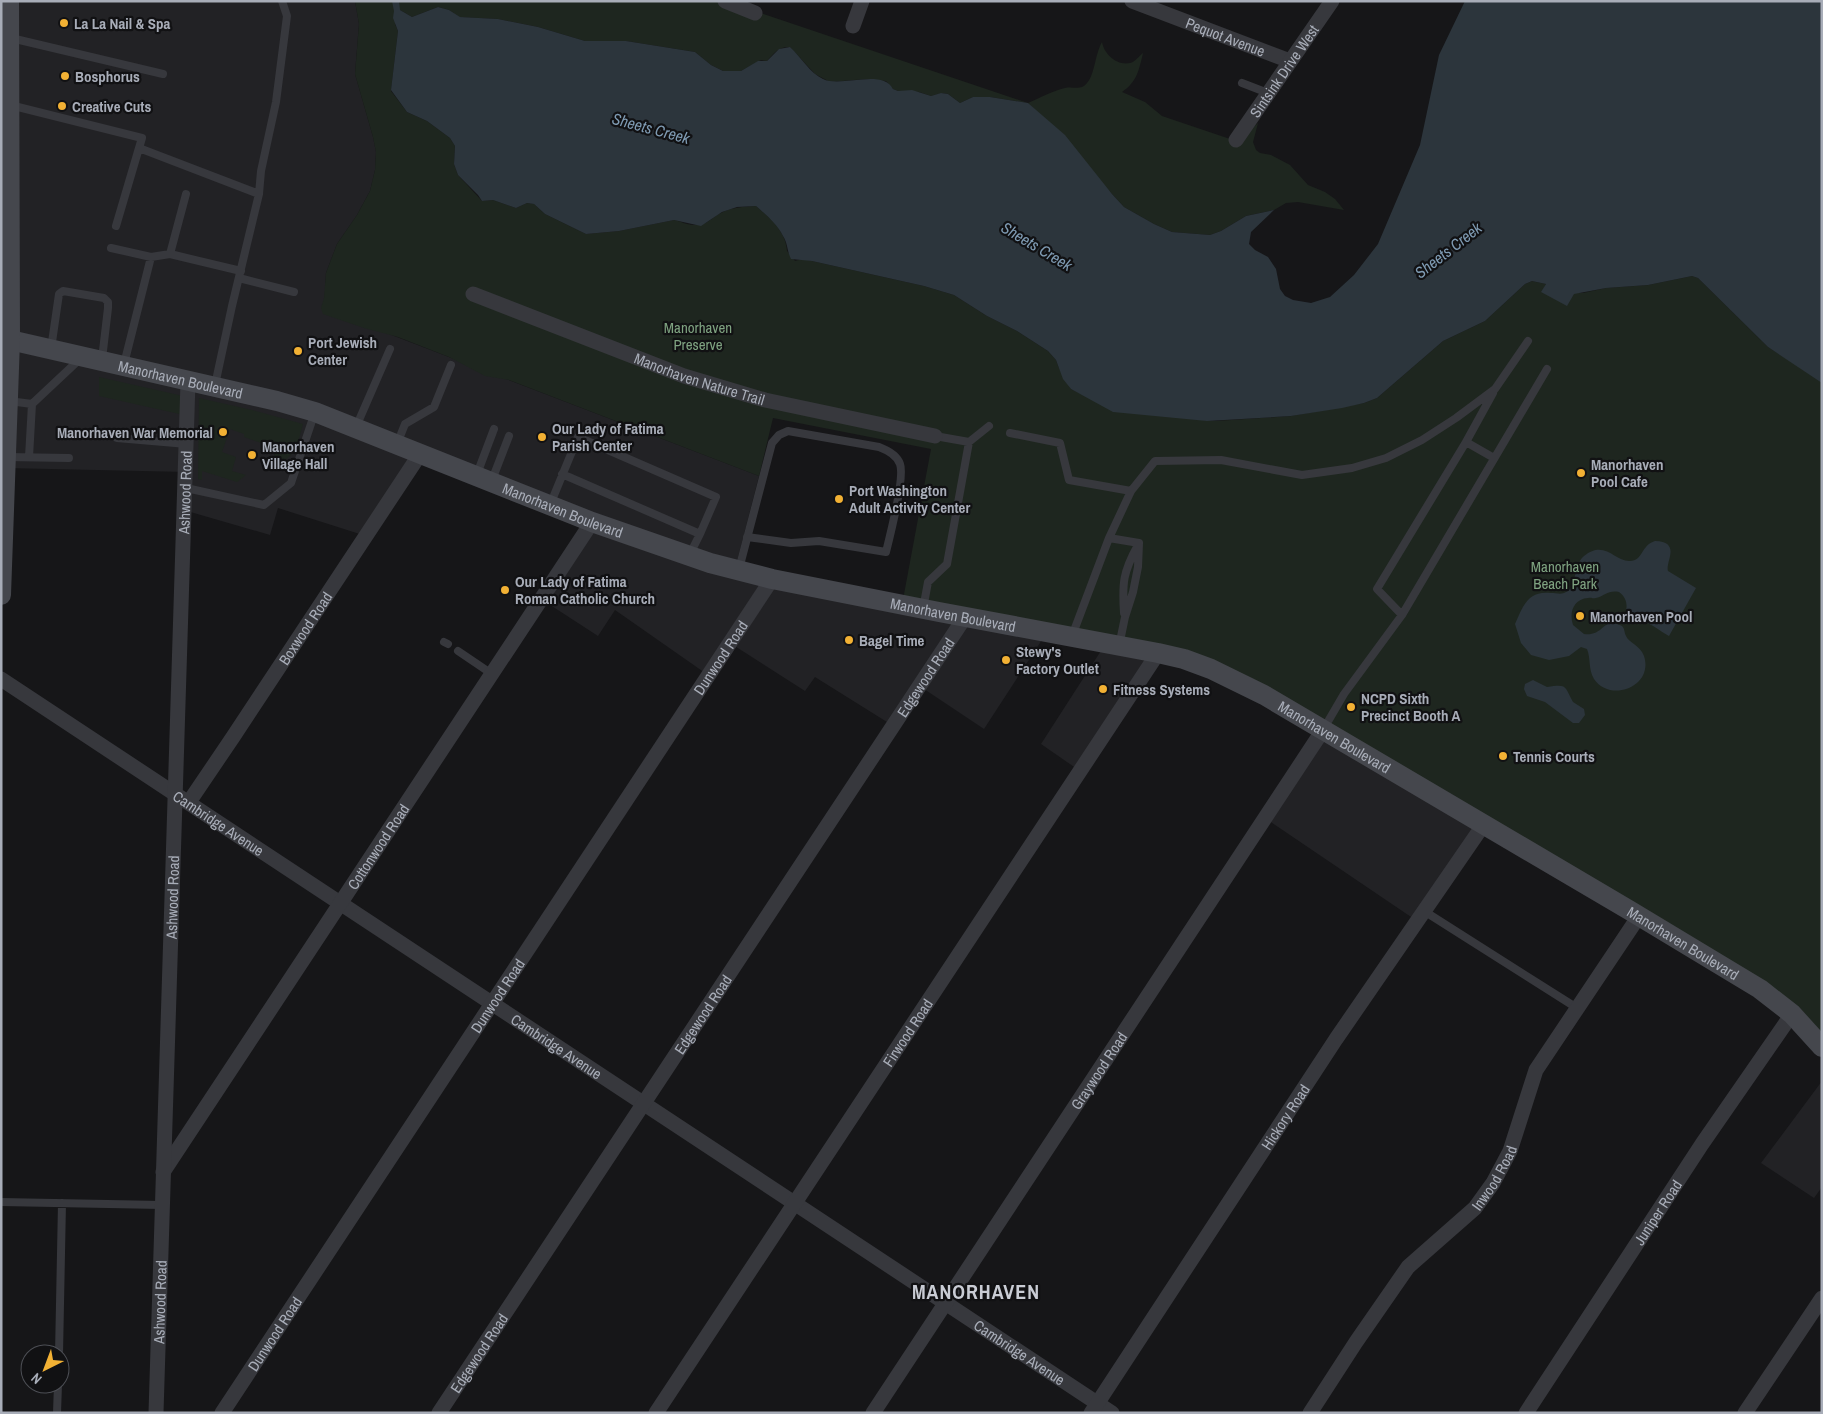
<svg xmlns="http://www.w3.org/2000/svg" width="1823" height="1414" font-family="'Archivo Narrow',sans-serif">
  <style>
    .built { fill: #222225 }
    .green { fill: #1e261f }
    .water { fill: #2c353c }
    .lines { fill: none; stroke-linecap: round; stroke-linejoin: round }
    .lane { stroke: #37383d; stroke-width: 8 }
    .street { stroke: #37383d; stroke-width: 15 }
    .secondary { stroke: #45474d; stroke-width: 20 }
    .poi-dot { fill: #f2b134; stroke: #111113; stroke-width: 2 }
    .labels { text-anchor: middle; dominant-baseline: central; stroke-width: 4.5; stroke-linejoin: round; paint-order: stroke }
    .poi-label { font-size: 15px; font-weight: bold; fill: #a8adb8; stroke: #111113; text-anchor: start }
    .street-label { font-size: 15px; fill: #a8adb8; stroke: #111113 }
    .park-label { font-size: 15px; fill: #7fa381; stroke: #111113 }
    .water-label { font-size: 16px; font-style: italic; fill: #7f9bb3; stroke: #111113 }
    .district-label { font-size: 20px; font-weight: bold; letter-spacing: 1px; fill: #c9ccd4; stroke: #111113 }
  </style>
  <rect width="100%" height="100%" fill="#161618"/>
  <path class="built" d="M 1,1 L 355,1 L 359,24 L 355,74 L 373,137 L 376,152 L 375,170 L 370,191 L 357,215 L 337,244 L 326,273 L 324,309 L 759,476 L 735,569 L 1047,632 L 984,729 L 921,687 L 895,727 L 815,677 L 805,691 L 730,643 L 708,675 L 615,610 L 598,636 L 541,599 L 592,523 L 420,454 L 366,536 L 278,508 L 270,535 L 187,511 L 187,472 L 5,468 Z
    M 1106,643 L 1158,653 L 1080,771 L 1041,744 Z
    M 1323,730 L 1483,824 L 1417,921 L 1265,818 Z
    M 1822,1081 L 1822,1187 L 1814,1198 L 1761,1163 Z"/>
  <path class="green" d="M 355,1 L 725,1 L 1028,103 C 1040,98 1052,91 1065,88 C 1073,86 1081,91 1087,83 C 1095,74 1095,54 1102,42 C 1104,54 1117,66 1130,63 C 1135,62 1139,56 1143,53 C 1139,70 1137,82 1122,92 L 1145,102 L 1162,116 L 1233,140 L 1249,131 L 1258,123 L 1253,142 L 1256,150 L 1260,153 L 1271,155 L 1290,165 L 1308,185 L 1325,192 L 1335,199 L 1344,210 L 1298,202 L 1286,203 L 1274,210 L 1246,216 L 1221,231 L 1210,235 L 1172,232 L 1154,224 L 1124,207 L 1028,103 L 990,97 L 973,97 L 960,103 L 948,94 L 942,93 L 931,96 L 919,92 L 898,91 L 893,89 L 886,81 L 867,79 L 830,82 L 815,74 L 790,47 C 779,46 774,53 767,61 L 761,60 L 741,71 L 723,71 L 711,65 L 695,52 L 626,41 L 585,41 L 538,27 L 498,19 L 459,17 L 449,10 L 438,7 L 412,17 L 400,10 L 395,24 L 398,31 L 391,91 L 407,112 L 427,121 L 450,138 L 455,146 L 454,164 L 458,175 L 482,201 L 493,200 L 516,208 L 527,203 L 534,204 L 545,214 L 586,234 L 619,231 L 674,220 C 680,221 687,225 693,225 C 708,226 710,218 721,213 C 732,207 743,207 756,206 C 770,218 786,231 787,251 L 795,261 L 802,259 L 812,261 L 924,286 L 954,295 L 987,316 L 1017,331 L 1048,351 L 1056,360 L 1059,368 L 1071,389 L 1086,396 L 1207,421 L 1216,421 L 1291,416 L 1364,403 L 1377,398 L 1443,341 L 1485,321 L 1525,284 L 1532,281 L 1546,284 L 1542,292 L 1583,293 L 1606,288 L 1648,285 L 1692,276 L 1698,278 L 1768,347 L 1822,381 L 1822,1046 L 1792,1014 L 1211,669 L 902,605 L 931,449 L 773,418 L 759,476 L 509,380 L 485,376 L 449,357 L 398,337 L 364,328 L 323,314 L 321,308 L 324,298 L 326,273 L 337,244 L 357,215 L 370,191 L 375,170 L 376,152 L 373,137 L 355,74 L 359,24 Z
    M 99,377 L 183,396 L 184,415 L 99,396 Z
    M 199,398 L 252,410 L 303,424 C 299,438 297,454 283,461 L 273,459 L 277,445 L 263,440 L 261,443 L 244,437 L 244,434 L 230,429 L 222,452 L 236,457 L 232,471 L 246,475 L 237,482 L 202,471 L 202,480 L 198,479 Z"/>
  <path class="water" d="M 392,1 L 399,1 L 400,10 L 412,17 L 438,7 L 449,10 L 460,17 L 498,19 L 538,27 L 585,41 L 626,41 L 695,52 L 711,65 L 723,71 L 741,71 L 758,61 L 767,61 L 779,49 L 790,47 C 801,57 810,73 823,79 C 841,88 882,68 893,89 L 898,91 L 912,90 L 931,96 L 941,93 L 948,94 L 960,103 L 973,97 L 990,97 L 1028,103 L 1065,135 L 1112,194 L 1124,207 L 1154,224 L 1172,232 L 1210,235 L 1221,231 L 1246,216 L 1274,210 L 1251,232 L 1249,244 L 1255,250 L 1268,257 L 1276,269 L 1280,289 L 1285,296 L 1293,300 L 1311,303 L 1330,297 L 1354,275 L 1378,244 L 1420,145 L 1439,55 L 1465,1 L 1822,1 L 1822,383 L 1768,347 L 1698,278 L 1692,276 L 1648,285 L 1606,288 L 1574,294 L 1567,306 L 1541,292 L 1546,284 L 1532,281 L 1525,284 L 1485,321 L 1443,341 L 1377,398 L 1364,403 L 1342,408 L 1291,416 L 1207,421 L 1113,412 L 1071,389 L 1063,379 L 1056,360 L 1048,351 L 1017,331 L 987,316 L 954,295 L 924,286 L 812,261 L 791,259 C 787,251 788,244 783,236 C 777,224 766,215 756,206 L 737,207 L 722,212 L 701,226 L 674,220 L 619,231 L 586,234 L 545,214 L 534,204 L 527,203 L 516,208 L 493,200 L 482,201 L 478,195 L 458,175 L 454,164 L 455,146 L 450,138 L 427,121 L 407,112 L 391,90 L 398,31 L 393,18 L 394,11 Z
    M 1655,541 C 1682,542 1665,562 1668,571 L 1696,588 L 1669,636 C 1660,631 1649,622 1639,619 C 1633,617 1630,622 1625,615 C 1628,605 1627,598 1619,592 C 1608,590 1605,596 1596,598 C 1591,599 1593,597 1588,598 C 1573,599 1569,613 1573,625 L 1584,634 C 1600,636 1601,625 1613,622 L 1622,626 C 1625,629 1624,632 1626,636 C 1629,643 1640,645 1644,656 C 1654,687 1610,703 1594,679 C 1588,669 1591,659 1587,649 L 1581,647 L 1569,656 L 1549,660 L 1531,655 L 1521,643 L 1515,624 C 1523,606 1528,590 1551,593 C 1556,593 1562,595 1566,592 C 1578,586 1572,566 1584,556 C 1605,539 1615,562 1630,561 C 1643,561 1641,545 1655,541 Z
    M 1533,680 L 1547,687 C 1568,684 1564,686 1573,702 L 1584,709 L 1585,715 L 1579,723 L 1573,723 L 1545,702 L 1527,696 L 1524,689 L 1525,684 Z"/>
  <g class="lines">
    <path class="lane" d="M 11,38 L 163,74
      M 1242,83 L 1268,93
      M 10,105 L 142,138 L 139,148 L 259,194
      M 186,194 L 170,254 L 241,271
      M 116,226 L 139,148
      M 111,248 L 151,257 L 170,254
      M 239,278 L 294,292
      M 51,349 L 59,294 L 63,291 L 104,298 L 108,302 L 108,308 L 102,359
      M 124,364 L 151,257
      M 215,385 L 232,306 L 259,194 L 261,171 L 276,102 L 287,16 L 282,1
      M 9,401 L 32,404
      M 356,427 L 390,349
      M 1010,433 L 1060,443 L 1069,480 L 1131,491
      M 935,436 L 969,442 L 989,426
      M 117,438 L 187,444
      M 1466,442 L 1493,393
      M 397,444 L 405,424 L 434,407 L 451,365
      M 6,457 L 69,458
      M 29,457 L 32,404 L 81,358
      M 477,474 L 494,429
      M 492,480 L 509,436
      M 186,488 L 264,505 L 291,483 L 315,412
      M 550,505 L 578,437 L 716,497 L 700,534 L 562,474
      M 1109,538 L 1131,491 L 1155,461 L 1221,460 L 1302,475 L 1352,468 L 1386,458 L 1422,440 L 1456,418 L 1495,389 L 1528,341
      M 690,554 L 700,534
      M 739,569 L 772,443 L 779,435 L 788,431 L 879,447 C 887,450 897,455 900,464 C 905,477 890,536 886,552 L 819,541 L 791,543 L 747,537
      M 923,609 L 928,582 L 947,564 L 969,442
      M 1124,613 C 1122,583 1123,572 1138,545
      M 1402,615 L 1377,589 L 1466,442 L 1494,458
      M 1072,636 L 1109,538 L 1139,543
      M 444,642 L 448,644
      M 1119,646 L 1125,617 L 1133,592 L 1138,567 L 1139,543
      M 458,651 L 492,674
      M 1323,730 L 1344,694 L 1402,615 L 1547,369
      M 1424,911 L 1577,1008
      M 1,1202 L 162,1205
      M 59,1354 L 62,1203
      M 57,1413 L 58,1384"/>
    <g class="street">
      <path d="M 725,1 L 755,13"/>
      <path id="s1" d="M 1132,1 L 1290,61"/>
      <path d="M 853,26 L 862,1"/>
      <path id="s2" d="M 1236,140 L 1332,1"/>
      <path id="s3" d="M 473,294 L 684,376 L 765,400 L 935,436"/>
      <path id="s4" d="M 1,679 L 1112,1413"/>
      <path id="s5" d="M 189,802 L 233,737 L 420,454"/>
      <path id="s6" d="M 163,1172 L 592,522"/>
      <path id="s7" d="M 156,1413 L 188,381"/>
      <path id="s8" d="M 222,1413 L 772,579"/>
      <path id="s9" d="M 439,1413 L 965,617"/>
      <path id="s10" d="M 656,1413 L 1158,653"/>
      <path id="s11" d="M 873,1413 L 1323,730"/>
      <path id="s12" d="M 1091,1413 L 1336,1039 L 1484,824"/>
      <path id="s13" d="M 1310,1413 L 1356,1342 L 1408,1267 L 1475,1208 L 1493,1183 L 1510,1151 L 1536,1070 L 1639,916"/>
      <path id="s14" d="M 1526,1413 L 1702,1144 L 1792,1014"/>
      <path d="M 1745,1413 L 1822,1298"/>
    </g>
    <g class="secondary">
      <path id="s15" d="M 1,341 L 10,340 L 277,401 L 315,412 L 592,522 L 710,563 L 772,579 L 939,612 L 1158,653 L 1184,659 L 1211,669 L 1264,695 L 1629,910 L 1760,989 L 1792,1014 L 1822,1047"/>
      <path d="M 1,595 L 10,340 L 9,1"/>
    </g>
  </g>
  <g class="poi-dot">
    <circle cx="64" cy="23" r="5"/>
    <circle cx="65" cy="76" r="5"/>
    <circle cx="62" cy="106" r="5"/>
    <circle cx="298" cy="351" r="5"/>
    <circle cx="223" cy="432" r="5"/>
    <circle cx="542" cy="437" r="5"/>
    <circle cx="252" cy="455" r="5"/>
    <circle cx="1581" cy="473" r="5"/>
    <circle cx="839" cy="499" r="5"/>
    <circle cx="505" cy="590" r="5"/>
    <circle cx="1580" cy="616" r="5"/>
    <circle cx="849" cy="640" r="5"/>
    <circle cx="1006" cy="660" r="5"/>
    <circle cx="1103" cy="689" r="5"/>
    <circle cx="1351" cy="707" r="5"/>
    <circle cx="1503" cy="756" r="5"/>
  </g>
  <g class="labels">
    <g class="poi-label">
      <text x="74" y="23">La La Nail &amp; Spa</text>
      <text x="75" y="76">Bosphorus</text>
      <text x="72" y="106">Creative Cuts</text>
      <text x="308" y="342">Port Jewish<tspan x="308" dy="17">Center</tspan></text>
      <text x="552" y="428">Our Lady of Fatima<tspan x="552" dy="17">Parish Center</tspan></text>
      <text x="213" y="432" text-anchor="end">Manorhaven War Memorial</text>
      <text x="262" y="446">Manorhaven<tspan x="262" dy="17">Village Hall</tspan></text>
      <text x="1591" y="464">Manorhaven<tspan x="1591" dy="17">Pool Cafe</tspan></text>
      <text x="849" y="490">Port Washington<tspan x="849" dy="17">Adult Activity Center</tspan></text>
      <text x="515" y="581">Our Lady of Fatima<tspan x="515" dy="17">Roman Catholic Church</tspan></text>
      <text x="1590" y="616">Manorhaven Pool</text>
      <text x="859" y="640">Bagel Time</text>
      <text x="1016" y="651">Stewy's<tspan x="1016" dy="17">Factory Outlet</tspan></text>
      <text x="1113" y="689">Fitness Systems</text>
      <text x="1361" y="698">NCPD Sixth<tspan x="1361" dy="17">Precinct Booth A</tspan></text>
      <text x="1513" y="756">Tennis Courts</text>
    </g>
    <g class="street-label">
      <text stroke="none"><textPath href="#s1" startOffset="100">Pequot Avenue</textPath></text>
      <text stroke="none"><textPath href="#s2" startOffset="84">Sintsink Drive West</textPath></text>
      <text stroke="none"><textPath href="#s3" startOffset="242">Manorhaven Nature Trail</textPath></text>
      <text stroke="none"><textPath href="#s15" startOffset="184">Manorhaven Boulevard</textPath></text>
      <text stroke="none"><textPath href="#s7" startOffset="921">Ashwood Road</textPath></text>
      <text stroke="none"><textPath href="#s15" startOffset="589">Manorhaven Boulevard</textPath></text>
      <text stroke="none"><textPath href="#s15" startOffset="994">Manorhaven Boulevard</textPath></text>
      <text stroke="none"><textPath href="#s5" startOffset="209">Boxwood Road</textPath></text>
      <text stroke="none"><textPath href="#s8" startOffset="905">Dunwood Road</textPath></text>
      <text stroke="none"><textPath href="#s9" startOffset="882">Edgewood Road</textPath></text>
      <text stroke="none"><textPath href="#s15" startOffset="1399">Manorhaven Boulevard</textPath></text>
      <text stroke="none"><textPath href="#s4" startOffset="261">Cambridge Avenue</textPath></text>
      <text stroke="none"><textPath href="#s6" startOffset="390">Cottonwood Road</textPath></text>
      <text stroke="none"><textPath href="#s7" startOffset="516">Ashwood Road</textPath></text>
      <text stroke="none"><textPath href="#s15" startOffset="1804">Manorhaven Boulevard</textPath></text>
      <text stroke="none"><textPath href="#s8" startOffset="500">Dunwood Road</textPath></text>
      <text stroke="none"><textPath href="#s9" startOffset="478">Edgewood Road</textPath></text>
      <text stroke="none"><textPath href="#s10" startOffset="456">Firwood Road</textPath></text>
      <text stroke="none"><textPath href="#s4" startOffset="666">Cambridge Avenue</textPath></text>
      <text stroke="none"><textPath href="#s11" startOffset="410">Graywood Road</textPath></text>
      <text stroke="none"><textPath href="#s12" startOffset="354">Hickory Road</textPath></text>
      <text stroke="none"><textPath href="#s13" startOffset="301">Inwood Road</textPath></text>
      <text stroke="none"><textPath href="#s14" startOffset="240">Juniper Road</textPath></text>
      <text stroke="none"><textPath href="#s7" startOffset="111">Ashwood Road</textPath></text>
      <text stroke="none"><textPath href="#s8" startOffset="95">Dunwood Road</textPath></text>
      <text stroke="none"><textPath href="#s4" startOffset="1221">Cambridge Avenue</textPath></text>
      <text stroke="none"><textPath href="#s9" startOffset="72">Edgewood Road</textPath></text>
    </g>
    <g class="park-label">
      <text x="698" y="327">Manorhaven<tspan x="698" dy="17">Preserve</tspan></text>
      <text x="1565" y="566">Manorhaven<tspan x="1565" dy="17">Beach Park</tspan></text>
    </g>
    <g class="water-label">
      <text transform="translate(651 128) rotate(15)">Sheets Creek</text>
      <text transform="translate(1037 246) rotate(31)">Sheets Creek</text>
      <text transform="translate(1448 250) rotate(-38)">Sheets Creek</text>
    </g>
    <g class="district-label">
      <text x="976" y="1291">MANORHAVEN</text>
    </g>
  </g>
  <rect width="1823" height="1414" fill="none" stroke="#a8adb8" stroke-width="5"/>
  <g transform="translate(45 1369) rotate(222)"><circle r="24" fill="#111113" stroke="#4d4f55"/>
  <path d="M0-4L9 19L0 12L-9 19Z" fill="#f2b134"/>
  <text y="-8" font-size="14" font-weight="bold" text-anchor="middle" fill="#a8adb8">N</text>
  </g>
</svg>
